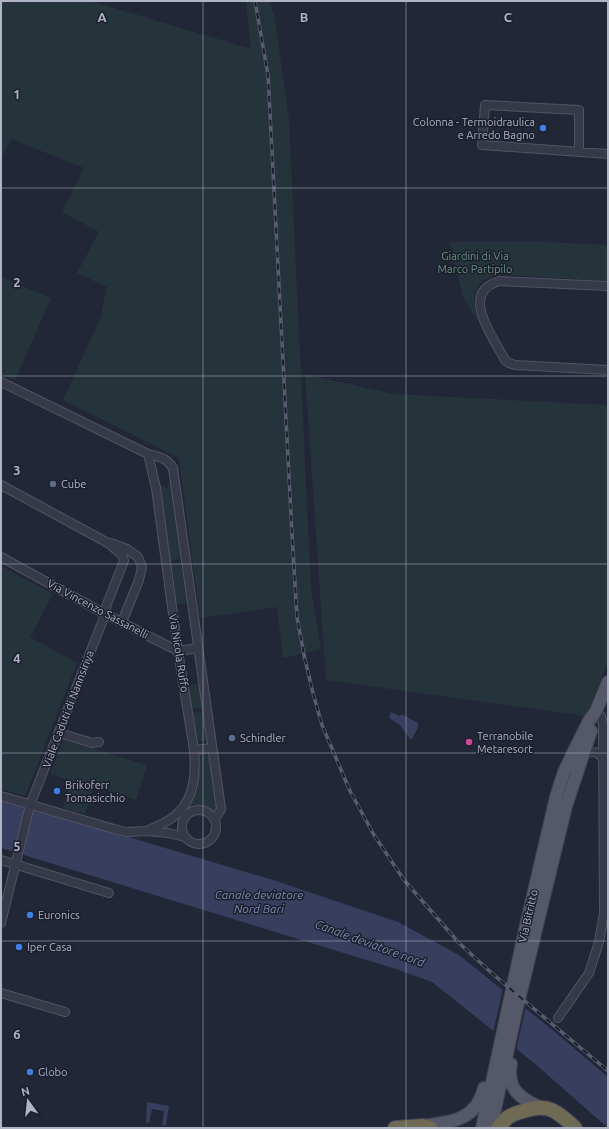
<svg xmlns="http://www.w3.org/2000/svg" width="609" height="1129" font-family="Ubuntu,sans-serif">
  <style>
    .green { fill: #25343a }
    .water { fill: #373e5e }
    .pier { fill: #222738 }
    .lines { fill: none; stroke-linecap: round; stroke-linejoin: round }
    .street-casing { stroke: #515463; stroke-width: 10 }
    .primary-casing { stroke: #3f4352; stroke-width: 14 }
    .highway-casing { stroke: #3e4150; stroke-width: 16 }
    .street { stroke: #363948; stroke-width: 8 }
    .primary { stroke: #545869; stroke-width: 12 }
    .highway { stroke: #6e6a53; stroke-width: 14 }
    .rail-casing { stroke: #585c6f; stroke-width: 3.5 }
    .rail { stroke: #1b1f2d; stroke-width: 2; stroke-dasharray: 6; stroke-linecap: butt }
    .grid { fill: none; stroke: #b1b4c5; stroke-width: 1; stroke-opacity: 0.55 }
    .shop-dot { fill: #3f7fe0; stroke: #1b1f2d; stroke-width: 1.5 }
    .service-dot { fill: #5c6f8a; stroke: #1b1f2d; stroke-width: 1.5 }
    .hotel-dot { fill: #d1479c; stroke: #1b1f2d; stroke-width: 1.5 }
    .labels { text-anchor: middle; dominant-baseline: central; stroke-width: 3; stroke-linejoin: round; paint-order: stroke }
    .poi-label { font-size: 11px; fill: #b1b4c5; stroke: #1b1f2d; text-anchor: start }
    .park-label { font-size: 11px; fill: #69947d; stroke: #1b1f2d }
    .street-label { font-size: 11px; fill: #b1b4c5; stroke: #1b1f2d }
    .water-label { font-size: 12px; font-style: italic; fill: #818bb0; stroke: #1b1f2d }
    .grid-label { font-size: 13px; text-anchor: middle; font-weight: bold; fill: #b1b4c5; stroke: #1b1f2d; stroke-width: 3; stroke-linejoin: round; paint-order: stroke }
  </style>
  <rect width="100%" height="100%" fill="#222738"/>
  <path class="green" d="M 1,1 L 91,1 L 251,49 L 246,1 L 269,1 L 274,14 L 289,120 L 311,589 L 321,649 L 283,658 L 277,607 L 200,618 L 179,458 L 63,400 L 100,319 L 107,287 L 77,273 L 99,232 L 62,212 L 84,168 L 11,139 L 1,158 Z
    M 450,242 L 545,242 L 608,245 L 608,281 C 583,279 558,278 534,277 C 521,276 499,272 488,278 C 470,287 473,306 478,322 L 463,297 Z
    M 1,277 L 51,298 L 15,380 L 1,374 Z
    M 305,374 L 393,394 L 608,405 L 608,662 L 586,716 L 326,680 Z
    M 168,484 L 171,484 L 181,559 L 170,561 L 160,485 L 164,485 L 164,488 L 168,488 Z
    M 181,563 L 187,603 L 177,604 L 171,564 Z
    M 1,566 L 53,594 L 30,637 L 77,663 L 25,796 L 1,789 Z
    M 199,684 L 202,708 L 192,709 L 188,685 Z
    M 203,711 L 207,740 L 196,742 L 192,713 Z
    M 63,740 L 147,765 L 136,800 L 94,786 L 85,814 L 63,808 L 71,780 L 50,774 Z
    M 209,754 L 217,809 L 216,812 L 202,806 L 189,807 L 188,806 C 197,788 201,776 198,756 Z"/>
  <path class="water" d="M 391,712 L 400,716 L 401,714 L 418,723 L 418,727 L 412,739 L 410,739 L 399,724 L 389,718 Z
    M 1,799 L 273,880 L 398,922 L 459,955 L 555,1032 L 608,1077 L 608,1128 L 534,1063 L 432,982 L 396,969 L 1,848 Z
    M 147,1102 L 169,1106 L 166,1125 L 162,1125 L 164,1111 L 152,1109 L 149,1123 L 146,1123 Z"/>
  <path class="pier" d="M 503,988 L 526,1006 L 516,1051 L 493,1033 Z"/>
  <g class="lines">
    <defs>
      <path id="street" d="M 579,152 L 579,110 L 485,105 L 482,145 L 608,154
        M 608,286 L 499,281 C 459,293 493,337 505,360 L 509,363 L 515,365 L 608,370
        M 1,382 L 148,454 C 159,457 167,458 173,468 L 221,809 L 215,819
        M 1,485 L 108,543 L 123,556 L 124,561 L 107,604 L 103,620 L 30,805 L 1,923
        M 111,543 L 127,549 L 138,557 L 142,567 L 139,580 L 122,622
        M 1,557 L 105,614 L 178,651 L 198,648
        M 59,733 L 92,743 L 99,742
        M 194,750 L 212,748
        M 582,756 L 586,753 C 595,751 600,752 603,760
        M 1,796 L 114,829 L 127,832 L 147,831 L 168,833 L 185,837
        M182 827a17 17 0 1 1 34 0a17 17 0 1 1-34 0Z
        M 147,831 C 157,826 169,822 177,814 C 195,797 196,773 194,750 L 178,651 L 156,488 L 148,454
        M 1,860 L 109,893
        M 1,993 L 65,1012
        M 558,1018 L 589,973 L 599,942 L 604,913 L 603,724 L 601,716 L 596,711"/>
      <path id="primary" d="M 511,1064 C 506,1089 521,1100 543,1108
        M 422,1126 C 451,1122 476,1121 484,1088
        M 482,1128 L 525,930 L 556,797 L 564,772 L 572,755 L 589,721 L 596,711 L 608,682
        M 491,1128 L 516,1012 L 566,806 L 591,731"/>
      <path id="highway" d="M 395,1128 L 422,1126 L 430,1128
        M 498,1128 C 501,1125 504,1121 507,1118 C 513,1113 535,1107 543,1108 C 554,1108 568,1121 575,1128"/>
    </defs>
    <use href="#street" class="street-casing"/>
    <use href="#primary" class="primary-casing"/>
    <use href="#highway" class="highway-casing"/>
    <use href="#street" class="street"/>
    <use href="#primary" class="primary"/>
    <use href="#highway" class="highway"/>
    <defs>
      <path id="rail" d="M 255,1 L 268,75 L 292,534 L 297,617 L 304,655 L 313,693 L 322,725 L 350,791 L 374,835 L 404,880 L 459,943 L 495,976 L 608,1071"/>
    </defs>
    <use href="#rail" class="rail-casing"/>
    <use href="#rail" class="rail"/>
  </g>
  <path class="grid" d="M 203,1 L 203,1128M 406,1 L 406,1128M 1,188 L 608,188M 1,376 L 608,376M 1,564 L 608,564M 1,753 L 608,753M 1,941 L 608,941"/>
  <g class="shop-dot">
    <circle cx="543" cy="128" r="4"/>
    <circle cx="57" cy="791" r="4"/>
    <circle cx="30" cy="915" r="4"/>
    <circle cx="19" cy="947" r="4"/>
    <circle cx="30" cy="1072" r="4"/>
  </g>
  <g class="service-dot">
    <circle cx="53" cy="484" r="4"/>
    <circle cx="232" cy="738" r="4"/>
  </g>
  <circle class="hotel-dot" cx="469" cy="742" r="4"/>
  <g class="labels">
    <g class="poi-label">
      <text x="535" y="122" text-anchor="end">Colonna - Termoidraulica<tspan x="535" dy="13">e Arredo Bagno</tspan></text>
      <text x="61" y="484">Cube</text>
      <text x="477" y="736">Terranobile<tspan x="477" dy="13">Metaresort</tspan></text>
      <text x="240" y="738">Schindler</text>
      <text x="65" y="785">Brikoferr<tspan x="65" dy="13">Tomasicchio</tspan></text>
      <text x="38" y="915">Euronics</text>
      <text x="27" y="947">Iper Casa</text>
      <text x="38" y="1072">Globo</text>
    </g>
    <g class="park-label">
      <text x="475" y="256">Giardini di Via<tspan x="475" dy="13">Marco Partipilo</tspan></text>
    </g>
    <g class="street-label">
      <text transform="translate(98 609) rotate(28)">Via Vincenzo Sassanelli</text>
      <text transform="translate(179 653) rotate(81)">Via Nicola Ruffo</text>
      <text transform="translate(68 709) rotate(-69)">Viale Caduti di Nannsiriya</text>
      <text transform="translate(528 916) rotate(-77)">Via Bitritto</text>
    </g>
    <g class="water-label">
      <text x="259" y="894">Canale deviatore<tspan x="259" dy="14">Nord Bari</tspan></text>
      <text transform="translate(370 943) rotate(20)">Canale deviatore nord</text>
    </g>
  </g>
  <g class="grid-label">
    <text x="102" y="22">A</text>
    <text x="304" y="22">B</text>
    <text x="508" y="22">C</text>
    <text x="17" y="99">1</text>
    <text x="17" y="287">2</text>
    <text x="17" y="475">3</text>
    <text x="17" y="663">4</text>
    <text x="17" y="851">5</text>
    <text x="17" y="1039">6</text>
  </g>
  <rect width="609" height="1129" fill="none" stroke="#b1b4c5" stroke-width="4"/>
  <g transform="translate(28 1101) rotate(345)" stroke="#1b1f2d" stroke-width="3" paint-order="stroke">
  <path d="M0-3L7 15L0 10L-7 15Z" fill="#b1b4c5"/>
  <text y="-6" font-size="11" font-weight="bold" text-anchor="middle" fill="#b1b4c5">N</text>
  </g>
</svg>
